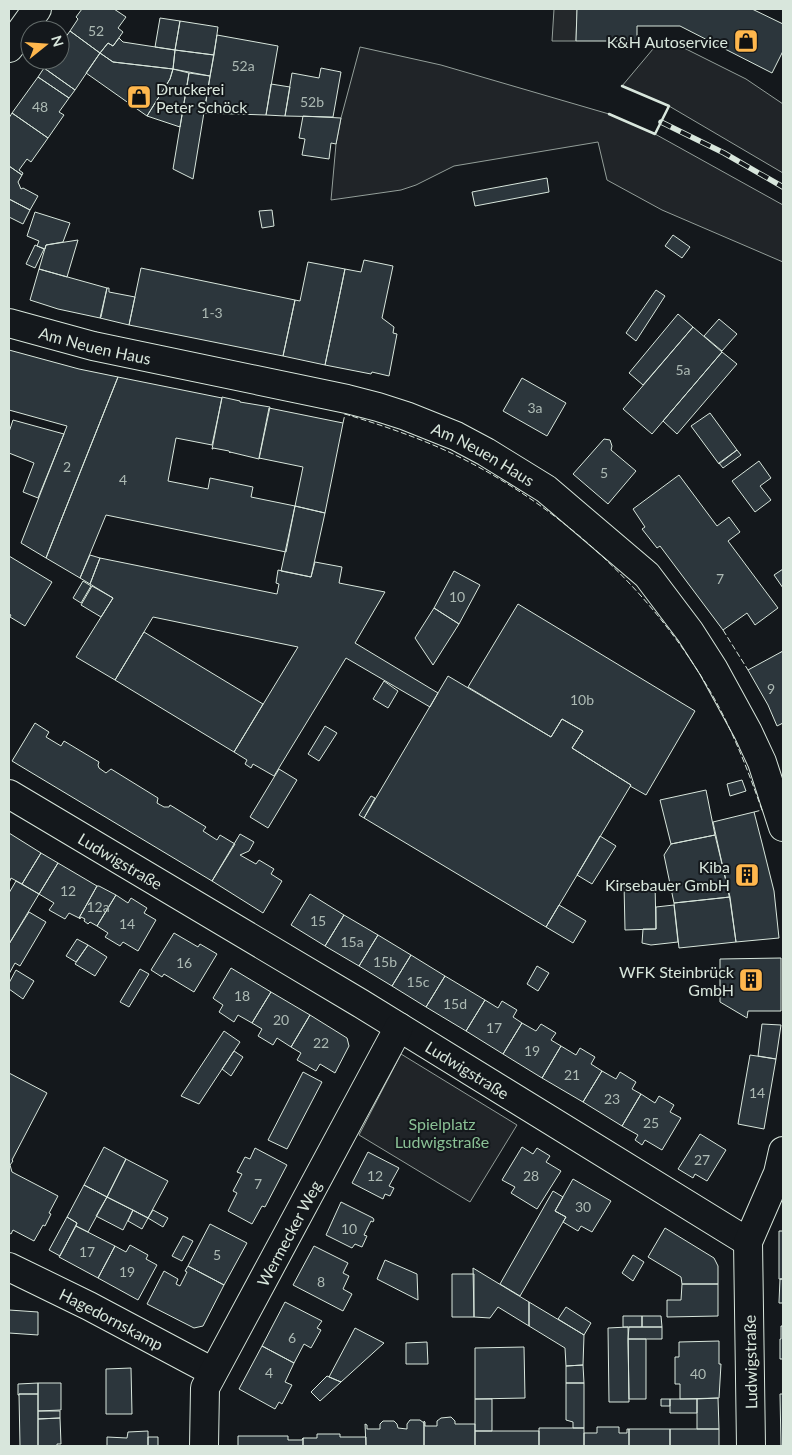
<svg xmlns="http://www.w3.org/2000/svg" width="792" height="1455" font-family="Lato,sans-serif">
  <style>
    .green { fill: #202428; stroke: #939e99 }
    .parking { fill: #24282b; stroke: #939e99 }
    .building { fill: #2c363c; stroke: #d8e6dc }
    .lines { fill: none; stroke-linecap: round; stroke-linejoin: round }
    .minor-casing { stroke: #d8e6dc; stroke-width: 30 }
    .major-casing { stroke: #d8e6dc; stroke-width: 30 }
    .minor { stroke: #14181c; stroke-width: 28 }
    .major { stroke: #14181c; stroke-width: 28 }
    .rail-casing { stroke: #d8e6dc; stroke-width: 5.5 }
    .rail { stroke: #14181c; stroke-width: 4; stroke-dasharray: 11; stroke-linecap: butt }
    .fence { stroke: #d8e6dc; stroke-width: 1; stroke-dasharray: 6 2.5; stroke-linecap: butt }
    .wall { stroke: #d8e6dc; stroke-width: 2.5 }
    .labels { text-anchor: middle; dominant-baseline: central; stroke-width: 4; stroke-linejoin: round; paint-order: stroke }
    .number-label { font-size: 14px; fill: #adbab4 }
    .poi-label { font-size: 16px; fill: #d8e6dc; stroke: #14181c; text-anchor: end }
    .street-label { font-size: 16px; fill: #d8e6dc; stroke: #14181c }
    .park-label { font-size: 16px; fill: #8ac095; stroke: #14181c }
  </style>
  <rect width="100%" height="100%" fill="#14181c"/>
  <path class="green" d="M 678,45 L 746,79 L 783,104 L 783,173 L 669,106 L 622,86 L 653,49 Z
    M 360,47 L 441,65 L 609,114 L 655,134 L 783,205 L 783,262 L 662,210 L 607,180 L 598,142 L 454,166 L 416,185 L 401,190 L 331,200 L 336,144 L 341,118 Z
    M 401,1054 L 517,1125 L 470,1202 L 359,1135 Z"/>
  <path class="parking" d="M 554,9 L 577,9 L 576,41 L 552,41 Z"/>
  <path class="building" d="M 82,9 L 114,9 L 126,17 L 118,28 L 123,32 L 113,46 L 108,43 L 100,53 L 70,31 L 78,19 L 76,17 Z
    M 577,9 L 752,9 L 783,24 L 783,51 L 772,73 L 680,26 L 637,26 L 637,41 L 576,41 Z
    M 160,18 L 180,21 L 175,50 L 155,47 Z
    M 180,21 L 218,27 L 214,55 L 175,50 Z
    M 70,31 L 100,53 L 75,90 L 44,68 L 50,60 L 60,60 L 60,45 Z
    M 217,35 L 278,46 L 266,115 L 204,113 Z
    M 119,38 L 123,42 L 175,50 L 173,69 L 113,62 L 100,53 L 108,43 L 113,46 Z
    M 175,50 L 214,55 L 210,76 L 173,69 Z
    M 100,53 L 113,62 L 173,69 L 170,79 L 147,116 L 86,73 Z
    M 44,68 L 75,90 L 69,98 L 38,77 Z
    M 321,68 L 341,72 L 333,117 L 285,116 L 292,73 L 319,78 Z
    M 173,69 L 189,73 L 180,127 L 147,116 L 170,79 Z
    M 189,73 L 210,76 L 193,179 L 173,169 Z
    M 38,77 L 69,98 L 59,112 L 64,115 L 48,138 L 12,113 Z
    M 271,84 L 290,87 L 285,116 L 266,115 Z
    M 12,113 L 48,138 L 31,162 L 27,159 L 19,170 L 23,173 L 22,175 L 9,166 L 9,118 Z
    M 303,116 L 341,118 L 336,144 L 331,143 L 329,159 L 302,155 L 305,139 L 299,138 Z
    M 9,166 L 22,175 L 18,182 L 21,189 L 23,188 L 38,196 L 30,210 L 9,199 Z
    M 547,178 L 549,192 L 475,206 L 472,192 Z
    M 9,199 L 30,210 L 23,224 L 9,217 Z
    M 272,210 L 274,226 L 262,228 L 259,211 Z
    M 35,212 L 70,223 L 63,242 L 46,245 L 45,249 L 37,246 L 39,241 L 27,236 Z
    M 673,235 L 690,247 L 682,258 L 665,246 Z
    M 78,240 L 67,277 L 39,269 L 46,245 Z
    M 35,245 L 44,249 L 35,268 L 26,264 Z
    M 364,260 L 393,266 L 382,318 L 394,327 L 393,333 L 397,334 L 389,376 L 372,372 L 371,374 L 325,365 L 345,269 L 361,272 Z
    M 308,262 L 345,269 L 325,365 L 283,356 L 295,300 L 300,301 Z
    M 141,268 L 295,300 L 283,356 L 129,325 Z
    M 39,269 L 107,288 L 101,317 L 100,318 L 58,309 L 30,300 Z
    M 107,288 L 109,288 L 109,292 L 135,297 L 129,325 L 100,318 Z
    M 656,290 L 665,296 L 636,341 L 626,333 Z
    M 678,314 L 693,327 L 643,385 L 629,373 Z
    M 719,319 L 737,334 L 722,351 L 704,336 Z
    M 693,327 L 722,352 L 652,434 L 623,409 Z
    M 9,350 L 79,369 L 118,377 L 46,558 L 21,543 L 67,426 L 9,410 Z
    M 722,352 L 737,364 L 677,434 L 663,421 Z
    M 118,377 L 222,398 L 212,445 L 176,438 L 168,481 L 208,489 L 210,478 L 253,487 L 251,497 L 295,506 L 286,552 L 106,515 L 80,578 L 46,558 Z
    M 522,378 L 566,403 L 547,436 L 503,411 Z
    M 222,397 L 240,401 L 240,402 L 270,407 L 259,459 L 230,452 L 230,453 L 229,451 L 213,448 L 213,449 L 212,449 Z
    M 269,408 L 343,423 L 325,513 L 295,506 L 303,467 L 259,458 Z
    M 710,413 L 737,450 L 719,464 L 691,426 Z
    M 13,420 L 64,434 L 38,498 L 23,492 L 34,463 L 9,453 L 9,432 Z
    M 604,439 L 610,440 L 612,446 L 611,450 L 636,471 L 608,504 L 573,474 Z
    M 737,450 L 741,455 L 723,468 L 719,463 Z
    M 759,461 L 771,478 L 760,486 L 771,500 L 755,512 L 732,481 Z
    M 679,475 L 717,526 L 729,517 L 740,532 L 728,541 L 778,608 L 755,625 L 747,613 L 723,630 L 660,546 L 657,548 L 642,529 L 645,527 L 633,509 Z
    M 295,506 L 325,513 L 311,577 L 281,571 Z
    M 90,555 L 100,558 L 90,584 L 80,578 Z
    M 9,556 L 52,582 L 25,626 L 10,617 L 11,615 L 9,614 Z
    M 100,558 L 277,594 L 279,584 L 276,583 L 278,570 L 311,577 L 315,562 L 342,567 L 339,583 L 385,592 L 355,643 L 438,693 L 430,707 L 346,658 L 274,776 L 253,764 L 251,768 L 245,764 L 247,760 L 234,752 L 298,647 L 153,617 L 115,680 L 76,657 L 113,598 L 90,584 Z
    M 783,569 L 783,588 L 774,575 Z
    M 454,571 L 480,585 L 459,624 L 434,608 Z
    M 83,581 L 91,586 L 81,603 L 73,598 Z
    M 92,586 L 113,598 L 101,617 L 81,605 Z
    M 518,604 L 695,711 L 646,795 L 630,786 L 631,785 L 572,748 L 583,731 L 562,719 L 551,737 L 468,687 Z
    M 434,608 L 459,624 L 433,665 L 415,638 Z
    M 144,632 L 263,704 L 234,752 L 115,680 Z
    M 783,651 L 783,723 L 777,726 L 768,705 L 748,670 Z
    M 448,676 L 551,737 L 562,719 L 583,731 L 572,748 L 631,785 L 546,927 L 364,818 Z
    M 384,681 L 398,691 L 388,708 L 373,699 Z
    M 35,723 L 49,732 L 46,737 L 61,746 L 64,741 L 99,762 L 98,765 L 99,768 L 106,773 L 111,769 L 158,798 L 157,803 L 164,807 L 169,807 L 170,805 L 206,827 L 203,831 L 217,840 L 220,835 L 235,844 L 212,881 L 12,761 Z
    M 325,726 L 337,733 L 319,761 L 308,754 Z
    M 279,769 L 297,780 L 268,828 L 250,817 Z
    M 742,780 L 746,791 L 730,796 L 727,784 Z
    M 706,790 L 715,835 L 671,844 L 660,800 Z
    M 371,796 L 375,798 L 364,818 L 359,815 Z
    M 754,812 L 762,843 L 774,891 L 779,938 L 736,942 L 730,900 L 713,822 Z
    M 9,833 L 41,853 L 22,884 L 11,878 L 9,883 Z
    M 240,834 L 254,842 L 249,851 L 240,855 L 256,864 L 259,860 L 274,869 L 271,874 L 282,881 L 263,913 L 212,881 Z
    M 715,835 L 730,897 L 674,903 L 664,855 L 671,844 Z
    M 600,836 L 616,846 L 592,884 L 577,875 Z
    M 41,853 L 58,863 L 39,894 L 22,884 Z
    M 58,863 L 97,886 L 79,918 L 69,913 L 65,919 L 49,910 L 54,903 L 39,894 Z
    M 16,881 L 39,894 L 9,944 L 9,893 Z
    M 655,883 L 656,929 L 625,930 L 624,884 Z
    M 97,886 L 99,886 L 116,895 L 97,926 L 90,922 L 88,924 L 84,921 L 85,919 L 81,917 L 80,919 L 79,918 Z
    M 310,894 L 344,915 L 325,946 L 291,925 Z
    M 116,895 L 128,903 L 131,898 L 147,908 L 144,913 L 156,920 L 138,951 L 123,942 L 120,946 L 105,937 L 108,933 L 97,926 Z
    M 730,897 L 736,942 L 679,948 L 674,903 Z
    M 559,905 L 586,921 L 573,943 L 546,927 Z
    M 674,905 L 678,942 L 651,945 L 642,943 L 643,929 L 656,929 L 656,907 Z
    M 29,912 L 46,922 L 20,966 L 15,963 L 9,974 L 9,944 Z
    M 344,915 L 378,935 L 359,966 L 325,946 Z
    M 174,933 L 198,947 L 200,944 L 217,954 L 194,992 L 164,974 L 162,977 L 151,970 Z
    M 378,935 L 411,955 L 392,986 L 359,966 Z
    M 77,939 L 88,945 L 76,962 L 66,956 Z
    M 88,945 L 107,957 L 95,976 L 75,964 Z
    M 411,955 L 445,976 L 426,1007 L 392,986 Z
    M 781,958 L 781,1011 L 748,1011 L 747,1018 L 720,1002 L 720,959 Z
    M 537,966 L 549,973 L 538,991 L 527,984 Z
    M 231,968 L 271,992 L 252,1023 L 238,1015 L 234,1022 L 219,1012 L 223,1005 L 214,999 L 213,998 Z
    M 140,969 L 149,974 L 129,1007 L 120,1002 Z
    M 16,970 L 34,981 L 23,999 L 9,989 L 9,983 Z
    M 445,976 L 485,1000 L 466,1031 L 426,1007 Z
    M 271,992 L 310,1015 L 291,1047 L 277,1038 L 273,1045 L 258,1036 L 262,1029 L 252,1023 Z
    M 485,1000 L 498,1008 L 502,1001 L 517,1010 L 513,1017 L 522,1023 L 503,1054 L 466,1031 Z
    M 310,1015 L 347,1038 L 349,1046 L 335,1073 L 320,1064 L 316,1071 L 297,1060 L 301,1053 L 291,1047 Z
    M 522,1023 L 536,1031 L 541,1024 L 556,1033 L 551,1040 L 561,1046 L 542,1078 L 503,1054 Z
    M 762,1024 L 781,1025 L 776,1059 L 758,1056 Z
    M 224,1031 L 240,1042 L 234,1051 L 199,1104 L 181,1096 Z
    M 561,1046 L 576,1055 L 580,1048 L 595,1057 L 591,1064 L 602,1071 L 583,1102 L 542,1078 Z
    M 234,1051 L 243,1057 L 231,1076 L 222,1069 Z
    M 750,1055 L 776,1059 L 764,1129 L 738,1124 Z
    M 602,1071 L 616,1079 L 620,1072 L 636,1082 L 632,1089 L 641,1094 L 622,1126 L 583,1102 Z
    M 303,1072 L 322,1082 L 287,1149 L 268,1140 Z
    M 9,1073 L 47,1093 L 12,1160 L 13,1161 L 10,1165 L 12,1172 L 58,1196 L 49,1213 L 51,1214 L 45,1226 L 43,1225 L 34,1241 L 13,1230 L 11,1234 L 9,1233 Z
    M 641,1094 L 655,1103 L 659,1096 L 674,1105 L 670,1112 L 681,1118 L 662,1150 L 645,1140 L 642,1145 L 635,1140 L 638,1135 L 622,1126 Z
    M 700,1134 L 726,1150 L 707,1181 L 695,1174 L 693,1178 L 678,1169 Z
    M 104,1147 L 126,1159 L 107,1197 L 84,1185 Z
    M 522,1147 L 533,1154 L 537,1148 L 550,1156 L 546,1162 L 561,1171 L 537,1209 L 511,1193 L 515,1187 L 502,1180 Z
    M 255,1148 L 287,1165 L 265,1207 L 262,1206 L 252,1224 L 228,1211 L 237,1193 L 233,1191 L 242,1174 L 237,1172 L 245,1157 L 250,1159 Z
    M 368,1152 L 399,1168 L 389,1186 L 394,1188 L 390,1196 L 385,1194 L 383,1199 L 352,1183 Z
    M 126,1159 L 168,1181 L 148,1218 L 107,1197 Z
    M 573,1179 L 611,1201 L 592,1232 L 581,1226 L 578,1231 L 563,1222 L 566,1217 L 555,1211 Z
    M 84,1185 L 107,1197 L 88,1232 L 76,1226 L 77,1223 L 67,1217 Z
    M 553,1191 L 563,1197 L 555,1211 L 566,1217 L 520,1296 L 500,1284 Z
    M 107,1197 L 133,1210 L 123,1230 L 96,1216 Z
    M 341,1202 L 373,1218 L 374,1220 L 373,1222 L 371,1221 L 364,1235 L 367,1236 L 362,1247 L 355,1244 L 352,1248 L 326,1235 Z
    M 133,1210 L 148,1218 L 142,1229 L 128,1221 Z
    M 153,1210 L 168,1218 L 163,1227 L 148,1218 Z
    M 67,1217 L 77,1223 L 60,1256 L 49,1250 Z
    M 210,1224 L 247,1243 L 224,1285 L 188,1266 Z
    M 76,1226 L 115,1246 L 98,1278 L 59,1257 Z
    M 665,1228 L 714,1258 L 718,1266 L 718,1284 L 682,1284 L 681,1277 L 648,1257 Z
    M 779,1231 L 783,1231 L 783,1279 L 779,1279 Z
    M 183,1236 L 193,1241 L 182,1261 L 172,1256 Z
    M 130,1245 L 148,1255 L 146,1259 L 157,1265 L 138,1300 L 98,1278 L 115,1246 L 126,1252 Z
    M 314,1246 L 348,1263 L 343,1273 L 349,1276 L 343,1289 L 352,1294 L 343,1311 L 293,1285 Z
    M 633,1255 L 644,1262 L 633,1281 L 622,1273 Z
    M 385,1260 L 417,1274 L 418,1300 L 377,1279 Z
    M 188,1266 L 224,1285 L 203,1326 L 194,1328 L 147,1304 L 164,1271 L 178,1279 L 176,1284 L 180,1286 L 187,1272 L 185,1271 Z
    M 473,1268 L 529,1302 L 529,1326 L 498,1307 L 490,1318 L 474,1317 Z
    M 452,1274 L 474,1274 L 474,1317 L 452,1317 Z
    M 780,1279 L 783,1279 L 783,1303 L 779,1303 L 779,1302 Z
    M 682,1284 L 718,1284 L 718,1316 L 667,1317 L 667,1300 L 681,1300 Z
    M 285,1302 L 322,1321 L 317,1328 L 321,1330 L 311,1348 L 304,1344 L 294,1363 L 262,1346 Z
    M 529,1302 L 584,1335 L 583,1365 L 566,1366 L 565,1348 L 529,1326 Z
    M 566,1307 L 591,1323 L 584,1335 L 558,1319 Z
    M 9,1310 L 38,1312 L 38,1335 L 9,1333 Z
    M 623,1316 L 642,1316 L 642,1327 L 623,1327 Z
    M 642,1316 L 661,1316 L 662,1327 L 642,1327 Z
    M 781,1326 L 783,1326 L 783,1359 L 780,1359 L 780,1339 L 781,1339 Z
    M 628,1327 L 629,1402 L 609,1402 L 608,1328 Z
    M 629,1327 L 662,1327 L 662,1339 L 628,1339 Z
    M 355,1328 L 384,1343 L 341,1382 L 329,1377 Z
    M 628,1339 L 646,1339 L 646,1399 L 629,1399 Z
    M 719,1341 L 719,1364 L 721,1364 L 719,1398 L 680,1399 L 680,1384 L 675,1384 L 675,1357 L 679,1357 L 679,1342 Z
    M 427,1342 L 428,1364 L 406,1364 L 406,1343 Z
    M 262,1346 L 294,1363 L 285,1382 L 292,1385 L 282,1404 L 279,1402 L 275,1409 L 239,1389 Z
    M 524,1347 L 525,1398 L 475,1399 L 475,1348 Z
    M 583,1365 L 584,1383 L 566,1383 L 566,1366 Z
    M 131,1368 L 132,1414 L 106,1414 L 106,1369 Z
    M 327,1376 L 341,1382 L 320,1401 L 311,1392 Z
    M 38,1383 L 38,1394 L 19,1394 L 19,1395 L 18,1395 L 18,1384 Z
    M 38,1383 L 61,1383 L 61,1410 L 38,1411 Z
    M 566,1383 L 584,1383 L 584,1428 L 573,1428 L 573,1422 L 566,1420 Z
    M 19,1394 L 38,1394 L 38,1446 L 20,1446 Z
    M 780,1394 L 783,1394 L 783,1446 L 781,1446 Z
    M 718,1398 L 719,1429 L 697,1429 L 697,1399 Z
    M 475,1399 L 492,1399 L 492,1431 L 475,1431 Z
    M 661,1399 L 670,1399 L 670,1406 L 661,1406 Z
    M 670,1399 L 697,1399 L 697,1413 L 670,1413 Z
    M 38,1411 L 60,1411 L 60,1418 L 38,1419 Z
    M 451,1417 L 455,1421 L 455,1424 L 475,1424 L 475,1446 L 424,1446 L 424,1421 L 425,1422 L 425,1426 L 437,1426 L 437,1421 L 441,1418 Z
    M 60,1418 L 61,1444 L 57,1444 L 57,1446 L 38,1446 L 38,1419 Z
    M 410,1420 L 420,1420 L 424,1423 L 424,1446 L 366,1446 L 365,1424 L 367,1425 L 367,1429 L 380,1429 L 380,1424 L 383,1421 L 394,1421 L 397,1424 L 398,1428 L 407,1429 L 407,1424 Z
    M 597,1427 L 619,1427 L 619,1433 L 627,1433 L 627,1429 L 629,1429 L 629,1446 L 584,1446 L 584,1433 L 597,1433 Z
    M 539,1428 L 584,1428 L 584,1446 L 539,1446 Z
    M 629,1429 L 670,1429 L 670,1446 L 629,1446 Z
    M 670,1429 L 719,1429 L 719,1446 L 670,1446 Z
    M 148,1431 L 148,1446 L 107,1446 L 107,1437 L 127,1438 L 128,1432 Z
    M 475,1431 L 539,1431 L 539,1446 L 475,1446 Z
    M 317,1434 L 340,1434 L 340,1437 L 366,1437 L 366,1446 L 303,1446 L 303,1438 L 317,1438 Z
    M 238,1436 L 288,1436 L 288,1440 L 302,1440 L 303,1438 L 303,1446 L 238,1446 Z
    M 148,1437 L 158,1437 L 158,1446 L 148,1446 Z"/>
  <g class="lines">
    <defs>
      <g id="minor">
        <path id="s1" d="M 9,323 L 93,346 L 347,399 L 378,407 L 406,416 L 456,436 L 486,452 L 546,489 L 647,575 L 690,632 L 713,668 L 748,732 L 762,762 L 783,827"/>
        <path id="s2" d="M 9,794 L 360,1003 L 748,1242"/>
        <path id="s3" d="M 9,1267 L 89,1306 L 213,1372"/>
        <path id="s4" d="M 204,1446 L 205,1388 L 399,1027"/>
        <path d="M 751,1446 L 748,1242 L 778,1173 L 783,1151"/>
      </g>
      <path id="major" d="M 9,48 L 37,9"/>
    </defs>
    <use href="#minor" class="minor-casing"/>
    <use href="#major" class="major-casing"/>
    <use href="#minor" class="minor"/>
    <use href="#major" class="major"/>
    <defs>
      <path id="rail" d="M 661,122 L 724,153 L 783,187"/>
    </defs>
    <use href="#rail" class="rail-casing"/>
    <use href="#rail" class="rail"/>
    <path class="fence" d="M 343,423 L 345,414 C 381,425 417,437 451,453 C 564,507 661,598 720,709 C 737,742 750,776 762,810 L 754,812
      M 723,630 L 748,670"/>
    <path class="wall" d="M 609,114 L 655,134 L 669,106 L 622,86"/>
  </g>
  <defs>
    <symbol id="shop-square" viewBox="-11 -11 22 22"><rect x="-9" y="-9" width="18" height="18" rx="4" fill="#ffb74d" stroke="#14181c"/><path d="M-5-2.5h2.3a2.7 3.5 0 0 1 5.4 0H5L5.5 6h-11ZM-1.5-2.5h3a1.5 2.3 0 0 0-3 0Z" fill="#111"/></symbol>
    <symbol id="building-square" viewBox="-11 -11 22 22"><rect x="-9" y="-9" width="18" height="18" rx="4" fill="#ffb74d" stroke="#14181c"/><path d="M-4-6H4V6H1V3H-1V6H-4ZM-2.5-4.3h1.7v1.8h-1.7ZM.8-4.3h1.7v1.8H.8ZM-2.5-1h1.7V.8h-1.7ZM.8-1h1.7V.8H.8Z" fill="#111"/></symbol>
  </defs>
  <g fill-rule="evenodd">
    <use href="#shop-square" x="732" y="27" width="28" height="28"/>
    <use href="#shop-square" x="125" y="83" width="28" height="28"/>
    <use href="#building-square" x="733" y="861" width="28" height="28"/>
    <use href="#building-square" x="737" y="966" width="28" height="28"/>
  </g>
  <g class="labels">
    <g class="number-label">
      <text x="96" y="30">52</text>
      <text x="243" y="65">52a</text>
      <text x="312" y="101">52b</text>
      <text x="40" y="106">48</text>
      <text x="212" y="312">1-3</text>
      <text x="683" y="369">5a</text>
      <text x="535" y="407">3a</text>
      <text x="67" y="466">2</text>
      <text x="604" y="472">5</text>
      <text x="123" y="479">4</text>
      <text x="720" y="578">7</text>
      <text x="457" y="596">10</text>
      <text x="771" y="688">9</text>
      <text x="582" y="699">10b</text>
      <text x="68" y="890">12</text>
      <text x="98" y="906">12a</text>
      <text x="318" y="920">15</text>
      <text x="127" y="923">14</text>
      <text x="352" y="941">15a</text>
      <text x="385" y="961">15b</text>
      <text x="184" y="962">16</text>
      <text x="418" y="981">15c</text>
      <text x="242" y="995">18</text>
      <text x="455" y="1003">15d</text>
      <text x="281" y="1019">20</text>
      <text x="494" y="1027">17</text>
      <text x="321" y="1042">22</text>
      <text x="532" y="1050">19</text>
      <text x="572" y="1074">21</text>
      <text x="757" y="1092">14</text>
      <text x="612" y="1098">23</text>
      <text x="651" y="1122">25</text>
      <text x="702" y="1159">27</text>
      <text x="375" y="1175">12</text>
      <text x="531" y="1175">28</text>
      <text x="258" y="1183">7</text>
      <text x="583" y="1206">30</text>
      <text x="349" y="1228">10</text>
      <text x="87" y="1251">17</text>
      <text x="217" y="1254">5</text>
      <text x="127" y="1271">19</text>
      <text x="321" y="1281">8</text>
      <text x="292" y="1337">6</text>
      <text x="269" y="1372">4</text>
      <text x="698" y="1373">40</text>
    </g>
    <g class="poi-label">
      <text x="728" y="41">K&amp;H Autoservice</text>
      <text x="156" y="88" text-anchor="start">Druckerei<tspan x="156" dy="18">Peter Schöck</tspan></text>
      <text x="730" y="866">Kiba<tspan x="730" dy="18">Kirsebauer GmbH</tspan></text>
      <text x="734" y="971">WFK Steinbrück<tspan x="734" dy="18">GmbH</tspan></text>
    </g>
    <g class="street-label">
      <text stroke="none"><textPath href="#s1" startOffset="89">Am Neuen Haus</textPath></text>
      <text stroke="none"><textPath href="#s1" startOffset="494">Am Neuen Haus</textPath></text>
      <text stroke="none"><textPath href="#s2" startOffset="130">Ludwigstraße</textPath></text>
      <text stroke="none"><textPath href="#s2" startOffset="535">Ludwigstraße</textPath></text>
      <text stroke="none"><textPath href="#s4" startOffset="234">Wermecker Weg</textPath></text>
      <text stroke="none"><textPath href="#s3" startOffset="115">Hagedornskamp</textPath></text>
      <text transform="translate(750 1362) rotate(-91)">Ludwigstraße</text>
    </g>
    <g class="park-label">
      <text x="442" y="1123">Spielplatz<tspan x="442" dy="18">Ludwigstraße</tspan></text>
    </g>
  </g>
  <rect width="792" height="1455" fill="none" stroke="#d8e6dc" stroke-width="20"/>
  <g transform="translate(45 45) rotate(73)"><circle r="24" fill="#14181c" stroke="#626a69"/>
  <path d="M0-4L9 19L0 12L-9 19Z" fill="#ffb74d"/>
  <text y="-8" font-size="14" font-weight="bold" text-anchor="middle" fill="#d8e6dc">N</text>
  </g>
</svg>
